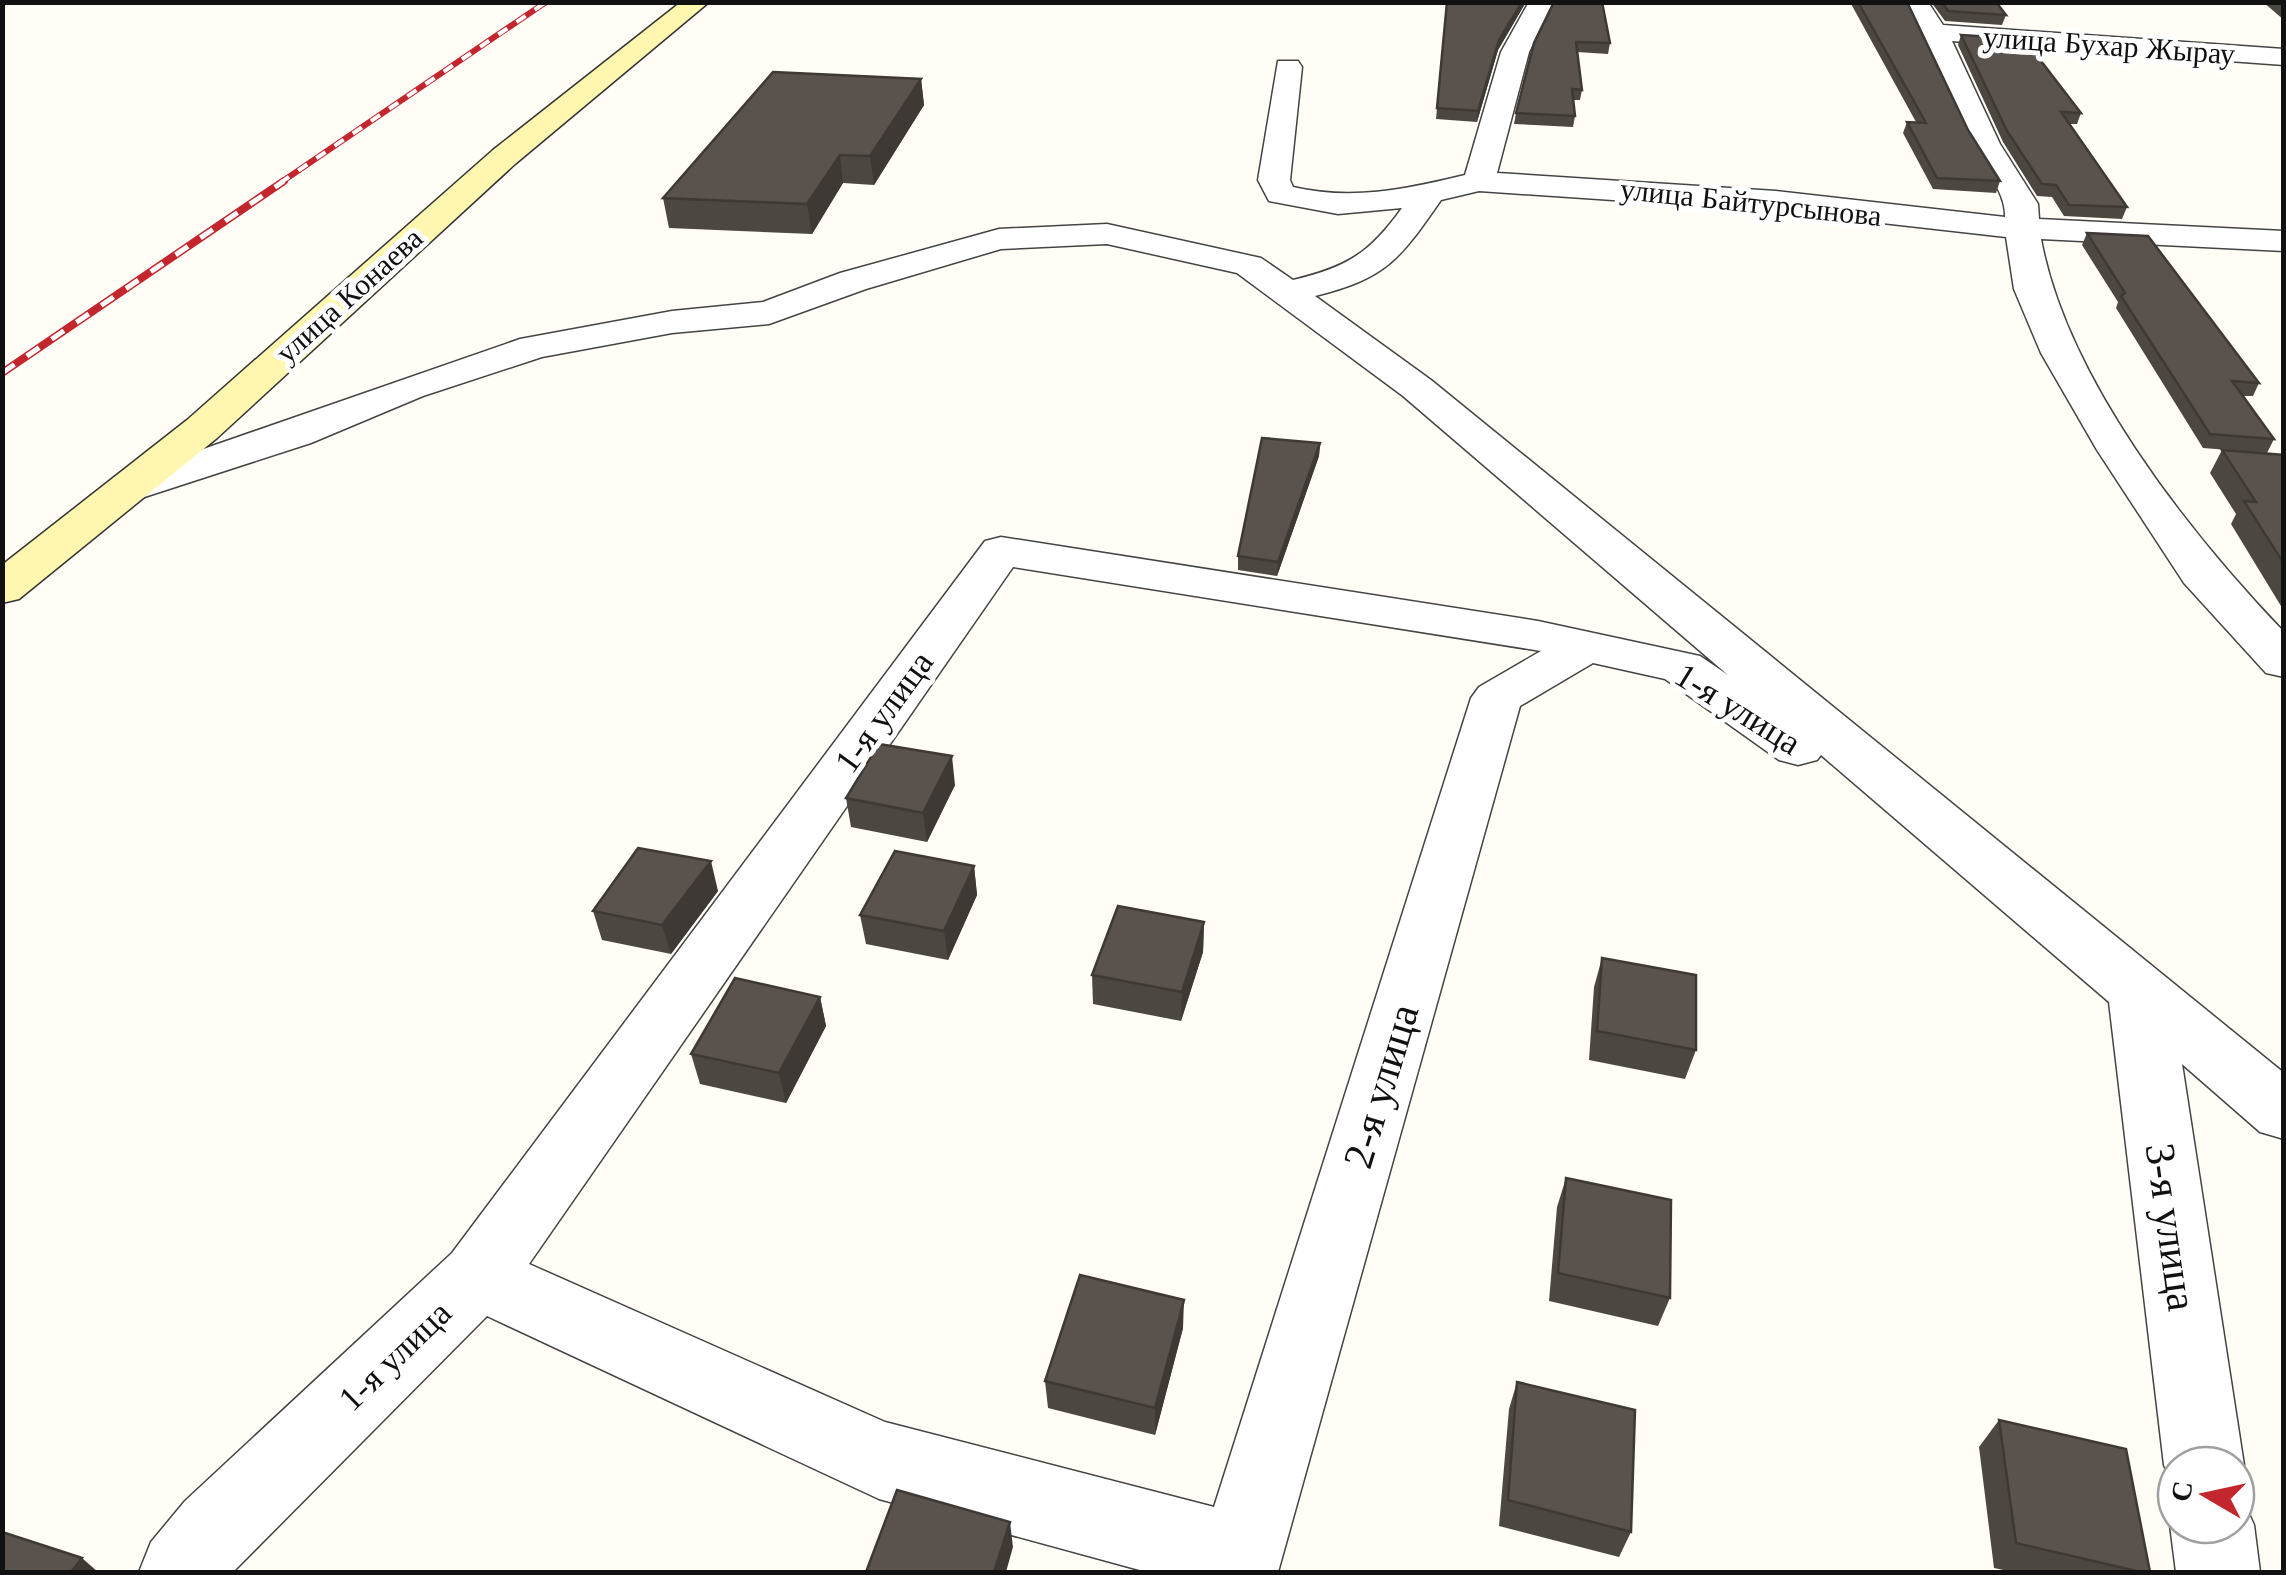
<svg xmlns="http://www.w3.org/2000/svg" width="2286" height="1575" font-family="'Times New Roman',serif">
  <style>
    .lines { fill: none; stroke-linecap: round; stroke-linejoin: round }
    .street-casing { stroke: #444; stroke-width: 3 }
    .secondary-casing { stroke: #333; stroke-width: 3 }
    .street { fill: #fff; fill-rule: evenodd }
    .secondary { fill: #fff6b0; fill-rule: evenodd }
    .rail-far1-casing { stroke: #c4262e; stroke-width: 6 }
    .rail-casing { stroke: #c4262e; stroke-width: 8 }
    .rail-far1 { stroke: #fff; stroke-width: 4; stroke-dasharray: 11; stroke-linecap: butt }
    .rail { stroke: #fff; stroke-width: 5; stroke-dasharray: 15; stroke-linecap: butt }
    .wall { fill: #4d4742 }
    .shaded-wall { fill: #3f3936 }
    .building { fill: #5a524d; stroke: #3f3936; stroke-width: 2.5 }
    .labels { text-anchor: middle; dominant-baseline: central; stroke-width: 10; stroke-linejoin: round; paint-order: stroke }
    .far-street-label { font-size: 30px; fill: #111; stroke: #fff }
    .street-label { font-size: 35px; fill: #111; stroke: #fff }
    .near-street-label { font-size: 42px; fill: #111; stroke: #fff }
  </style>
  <rect width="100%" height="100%" fill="#fffdf5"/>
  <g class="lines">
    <defs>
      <path id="street" d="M 1529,2 L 1554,2 L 1529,52 L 1497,173 L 1776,191 L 2005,217 C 2006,189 1979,164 1968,139 C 1947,93 1931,45 1903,2 L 1928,2 L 1943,25 L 2284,49 L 2284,65 L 1952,41 L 2000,144 L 2038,204 L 2039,219 L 2284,231 L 2284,251 L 2041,239 C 2066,377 2188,532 2284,632 L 2284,677 L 2266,673 L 2184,583 L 2097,450 L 2041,353 L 2014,289 L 2006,237 L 1776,211 L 1479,191 L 1441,200 C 1400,259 1387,278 1315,296 L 1431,380 L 2284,1073 L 2284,1139 L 2260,1132 L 2182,1064 L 2244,1465 L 2236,1485 L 2236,1465 L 2176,1465 L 2176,1493 L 2164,1465 L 2109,1002 L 1821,755 L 1817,760 L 1798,765 L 1779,760 L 1665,679 L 1593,663 L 1520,706 L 1278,1572 L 1147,1572 L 879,1499 L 487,1316 L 233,1572 L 139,1572 L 151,1542 L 185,1501 L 452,1253 L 985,541 L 1001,537 L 1538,621 L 1700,656 L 1728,675 L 1403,396 L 1237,273 L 1107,244 L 1001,249 L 866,289 L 769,324 L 672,333 L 542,357 L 423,396 L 311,443 L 129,502 L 114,498 L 107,489 L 114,480 L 520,339 L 672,311 L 763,302 L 840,273 L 999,229 L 1107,224 L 1261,258 L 1293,280 C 1347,267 1369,254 1402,208 L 1338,214 L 1269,201 L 1258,180 L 1278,61 L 1298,61 L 1302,67 L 1290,180 L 1293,187 C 1352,201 1407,189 1465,175 L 1501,52 ZM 1013,567 L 1541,651 L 1479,687 L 1471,698 L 1214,1507 L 885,1422 L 529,1264 Z
        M 2236,1493 L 2241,1496 L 2254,1525 L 2260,1572 L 2176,1572 L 2170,1525 L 2176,1512 L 2176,1525 L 2236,1525 Z"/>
      <path id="secondary" d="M 681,2 L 709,2 L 515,164 L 217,438 L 19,599 L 2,603 L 2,565 L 187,420 L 493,150 Z"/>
    </defs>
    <use href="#street" class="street-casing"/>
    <use href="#secondary" class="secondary-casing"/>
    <use href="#street" class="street"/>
    <use href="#secondary" class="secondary"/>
    <defs>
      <path id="rail-far1" d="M 280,183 L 546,2"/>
      <path id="rail" d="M 2,373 L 284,181"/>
    </defs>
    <use href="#rail-far1" class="rail-far1-casing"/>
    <use href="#rail" class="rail-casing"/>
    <use href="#rail-far1" class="rail-far1"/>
    <use href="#rail" class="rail"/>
  </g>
  <path class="wall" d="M 1447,2 L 1526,2 L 1498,50 L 1477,122 L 1436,119 Z
    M 1554,2 L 1610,43 L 1608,54 L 1577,52 L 1582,90 L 1580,100 L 1573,100 L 1575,116 L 1573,127 L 1514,124 L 1516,113 Z
    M 1850,2 L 1907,2 L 1968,130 L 2000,181 L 1996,193 L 1933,189 L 1903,133 L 1907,122 L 1916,122 Z
    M 1931,2 L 1996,2 L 2006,15 L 2002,25 L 1945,21 Z
    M 2263,2 L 2284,2 L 2284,20 Z
    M 1961,35 L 2081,113 L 2077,124 L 2069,124 L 2127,207 L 2122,219 L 2064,216 L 2052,197 L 2037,196 L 2003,142 L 1958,45 Z
    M 921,79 L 924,105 L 874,185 L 843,183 L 812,234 L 669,228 L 663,198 Z
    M 2087,233 L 2259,383 L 2253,396 L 2243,396 L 2274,439 L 2267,453 L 2203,448 L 2116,308 L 2118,302 L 2082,245 Z
    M 1320,443 L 1319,456 L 1277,576 L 1238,570 L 1238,556 Z
    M 2222,450 L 2284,455 L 2284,611 L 2231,524 L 2236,514 L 2210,473 Z
    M 955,785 L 927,842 L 851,827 L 846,798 Z
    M 974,866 L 977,895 L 948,960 L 866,944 L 860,915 Z
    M 718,891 L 671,954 L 602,940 L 593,911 Z
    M 1204,922 L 1203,952 L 1181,1021 L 1093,1004 L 1092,975 Z
    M 1602,958 L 1696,1050 L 1685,1079 L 1589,1060 L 1594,987 Z
    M 820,997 L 826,1026 L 786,1103 L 700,1084 L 691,1054 Z
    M 1566,1178 L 1670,1298 L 1658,1326 L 1549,1301 L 1557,1207 Z
    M 1183,1328 L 1155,1435 L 1048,1408 L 1045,1381 Z
    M 1517,1382 L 1631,1532 L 1619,1557 L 1499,1526 L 1509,1409 Z
    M 1999,1420 L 2150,1572 L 2013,1572 L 1994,1568 L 1979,1447 Z"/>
  <path class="shaded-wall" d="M 1522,2 L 1526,2 L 1498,50 L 1477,122 L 1478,111 L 1499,40 Z
    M 921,79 L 924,105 L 874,185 L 870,156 Z
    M 840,155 L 843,183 L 812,234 L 807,204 Z
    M 1320,443 L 1319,456 L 1277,576 L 1278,562 Z
    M 952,756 L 955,785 L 927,842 L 923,813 Z
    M 711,861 L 718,891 L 671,954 L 662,925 Z
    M 974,866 L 977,895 L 948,960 L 944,931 Z
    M 1204,922 L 1203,952 L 1181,1021 L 1182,992 Z
    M 820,997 L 826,1026 L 786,1103 L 779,1073 Z
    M 1184,1300 L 1183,1328 L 1155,1435 L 1155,1408 Z
    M 1010,1522 L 1013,1547 L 1006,1572 L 994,1572 Z
    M 82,1558 L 98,1572 L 71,1572 Z"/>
  <path class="building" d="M 1447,2 L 1522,2 L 1499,40 L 1478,111 L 1437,108 Z
    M 1554,2 L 1602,2 L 1610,43 L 1576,42 L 1582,90 L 1572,89 L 1575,116 L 1516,113 L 1534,43 Z
    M 1858,2 L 1907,2 L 1968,130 L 2000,181 L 1937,178 L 1907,122 L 1926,123 Z
    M 1942,2 L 1996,2 L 2006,15 L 1948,11 Z
    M 1961,35 L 2024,39 L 2081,113 L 2061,112 L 2127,207 L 2069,205 L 2056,185 L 2042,184 L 2007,131 Z
    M 773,72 L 921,79 L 870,156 L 840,155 L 807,204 L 663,198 Z
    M 2087,233 L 2148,236 L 2259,383 L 2232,381 L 2274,439 L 2210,434 L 2121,296 L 2125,293 Z
    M 1262,438 L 1320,443 L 1278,562 L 1238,556 Z
    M 2222,450 L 2284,455 L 2284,564 L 2244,501 L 2256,502 Z
    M 879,744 L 952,756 L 923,813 L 846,798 Z
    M 638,848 L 711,861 L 662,925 L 593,911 Z
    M 895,851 L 974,866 L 944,931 L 860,915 Z
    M 1118,906 L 1204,922 L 1182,992 L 1092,975 Z
    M 1602,958 L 1696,975 L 1696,1050 L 1597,1031 Z
    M 735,978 L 820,997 L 779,1073 L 691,1054 Z
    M 1566,1178 L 1671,1200 L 1670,1298 L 1558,1273 Z
    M 1080,1275 L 1184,1300 L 1155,1408 L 1045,1381 Z
    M 1517,1382 L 1635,1410 L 1631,1532 L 1508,1500 Z
    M 1999,1420 L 2126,1449 L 2150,1572 L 2141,1572 L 2016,1543 Z
    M 897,1490 L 1010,1522 L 994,1572 L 866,1572 Z
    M 2,1532 L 82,1558 L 71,1572 L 2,1572 Z"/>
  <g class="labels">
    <g class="far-street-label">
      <text transform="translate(2109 45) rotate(4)">улица Бухар Жырау</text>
      <text transform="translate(1751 202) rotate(6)">улица Байтурсынова</text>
      <text transform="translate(349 295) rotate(-42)">улица Конаева</text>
    </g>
    <g class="street-label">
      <text transform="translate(1738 709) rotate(32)">1-я улица</text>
      <text transform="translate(884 712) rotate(-54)">1-я улица</text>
      <text transform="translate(395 1356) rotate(-44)">1-я улица</text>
    </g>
    <g class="near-street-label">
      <text transform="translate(1381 1086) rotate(-73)">2-я улица</text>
      <text transform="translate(2171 1227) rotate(82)">3-я улица</text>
    </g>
  </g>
  <rect width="2286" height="1575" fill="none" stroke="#111111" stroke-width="10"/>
  <g transform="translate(2206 1495) rotate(279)"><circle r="48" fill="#ffffff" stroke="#a0a0a0" stroke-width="2.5"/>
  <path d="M0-8L18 38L0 25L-18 38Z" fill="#c4262e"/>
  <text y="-15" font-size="28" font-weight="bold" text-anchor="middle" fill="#111111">С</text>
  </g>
</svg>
